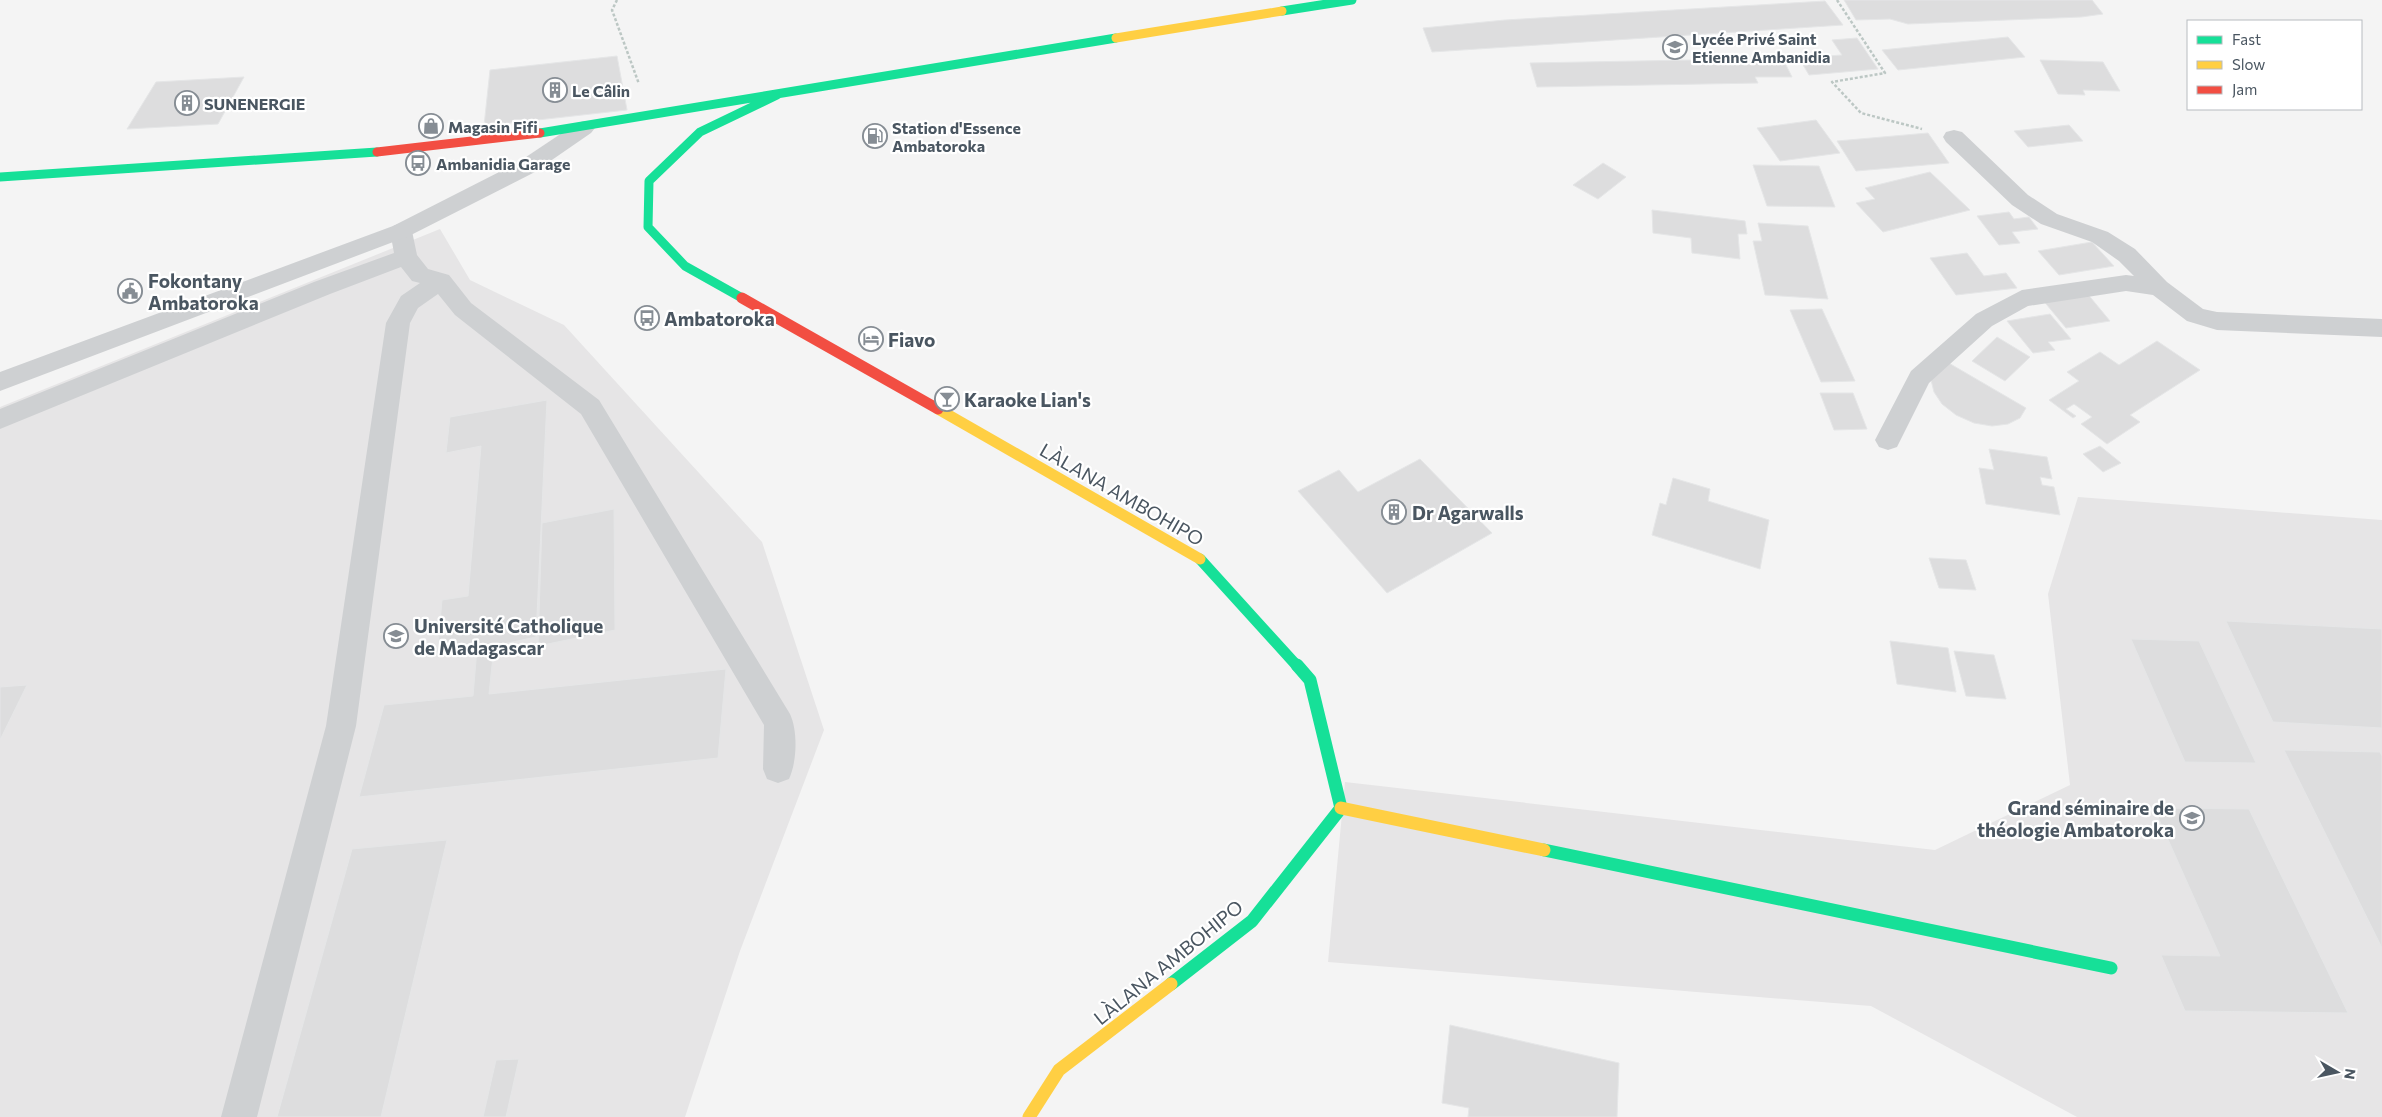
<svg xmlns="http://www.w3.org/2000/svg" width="2382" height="1117" font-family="Commissioner,sans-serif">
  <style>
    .education { fill: #e6e5e6 }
    .building { fill: #ddddde; stroke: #e5e6e7 }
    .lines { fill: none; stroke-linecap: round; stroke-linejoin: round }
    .path { stroke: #bcc7c4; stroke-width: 2.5; stroke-dasharray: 3 2; stroke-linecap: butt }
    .lane { fill: #ced0d2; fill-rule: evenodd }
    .street { fill: #ced0d2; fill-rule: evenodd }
    .fast-far2 { stroke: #16e098; stroke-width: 9 }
    .fast-far1 { stroke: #16e098; stroke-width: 11 }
    .fast { stroke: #16e098; stroke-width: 13 }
    .slow-far2 { stroke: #ffcf43; stroke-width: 9 }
    .slow-far1 { stroke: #ffcf43; stroke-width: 11 }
    .slow { stroke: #ffcf43; stroke-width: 13 }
    .jam-far1 { stroke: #f24e42; stroke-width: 9 }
    .jam { stroke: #f24e42; stroke-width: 11 }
    .labels { text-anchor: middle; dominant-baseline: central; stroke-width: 4.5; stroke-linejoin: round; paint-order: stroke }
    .far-poi-label { font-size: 16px; font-weight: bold; fill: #4a5661; stroke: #fff; text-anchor: start }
    .poi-label { font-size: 19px; font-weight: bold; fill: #4a5661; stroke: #fff; text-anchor: start }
    .street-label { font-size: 19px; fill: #4a5661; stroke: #fff }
  </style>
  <rect width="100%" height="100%" fill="#f4f4f4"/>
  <path class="education" d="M 440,229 L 470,280 L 564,325 L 762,542 L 824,730 L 740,951 L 685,1117 L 0,1117 L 0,407 Z
    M 2078,497 L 2382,520 L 2382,1117 L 2077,1117 L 1871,1006 L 1328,962 L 1345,782 L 1935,850 L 2070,785 L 2048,594 Z"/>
  <path class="building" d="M 1844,0 L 2092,0 L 2103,14 L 2081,17 L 1908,24 L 1890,19 L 1856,20 Z
    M 1825,1 L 1843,25 L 1432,52 L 1423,28 L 1505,20 Z
    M 2008,37 L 2025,57 L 1898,70 L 1882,50 Z
    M 1857,38 L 1878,69 L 1809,75 L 1799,58 L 1842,55 L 1832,40 Z
    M 617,56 L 627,110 L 484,126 L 490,70 Z
    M 1747,59 L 1748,61 L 1784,61 L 1792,77 L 1755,77 L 1758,83 L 1537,87 L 1530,63 Z
    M 2040,60 L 2103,62 L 2120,91 L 2083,90 L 2085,95 L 2058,94 Z
    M 244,77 L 218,124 L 127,129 L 156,82 Z
    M 1816,120 L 1840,153 L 1780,161 L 1757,128 Z
    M 2069,125 L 2083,141 L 2028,147 L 2014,131 Z
    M 1928,133 L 1949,163 L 1856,171 L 1837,141 Z
    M 1603,163 L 1626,177 L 1598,199 L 1573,185 Z
    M 1753,165 L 1819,166 L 1835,207 L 1767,206 Z
    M 1930,172 L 1970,210 L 1883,232 L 1856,203 L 1875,199 L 1865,188 Z
    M 1652,210 L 1745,221 L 1747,234 L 1738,234 L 1740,259 L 1692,253 L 1691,238 L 1653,233 Z
    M 2009,212 L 2014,219 L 2029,217 L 2038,229 L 2012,232 L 2020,243 L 1999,245 L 1977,216 Z
    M 1758,223 L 1808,226 L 1828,299 L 1765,295 L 1753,241 L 1762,241 Z
    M 2092,242 L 2114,266 L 2059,275 L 2038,251 Z
    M 1967,253 L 1984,276 L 2006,273 L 2017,288 L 1956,295 L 1930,258 Z
    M 2086,292 L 2110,321 L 2066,328 L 2042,299 Z
    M 1822,309 L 1855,381 L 1821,382 L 1790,310 Z
    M 2050,314 L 2071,339 L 2048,342 L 2055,350 L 2033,353 L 2007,321 Z
    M 1997,337 L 2030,357 L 2005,381 L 1972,361 Z
    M 2157,341 L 2200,370 L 2130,415 L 2140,422 L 2107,444 L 2081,424 L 2092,417 L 2074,404 L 2066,409 L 2076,416 L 2073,418 L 2049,400 L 2079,381 L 2067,372 L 2100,352 L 2119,365 Z
    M 1947,362 L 2026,408 L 2020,418 L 2008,424 L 1992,426 L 1974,423 L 1956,415 L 1942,404 L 1934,392 L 1931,380 Z
    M 1820,393 L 1853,393 L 1867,429 L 1834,430 Z
    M 547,400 L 536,637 L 494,646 L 489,694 L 726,669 L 718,758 L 359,797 L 384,705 L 473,696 L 477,649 L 437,657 L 442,600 L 468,596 L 481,446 L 446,453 L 450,417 Z
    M 2100,446 L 2121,463 L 2103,472 L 2083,454 Z
    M 1989,449 L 2047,457 L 2052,479 L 2040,477 L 2042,485 L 2054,487 L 2060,515 L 1986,504 L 1979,468 L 1994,470 Z
    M 1420,459 L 1492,533 L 1387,593 L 1298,491 L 1339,470 L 1358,492 Z
    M 1673,478 L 1710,489 L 1708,501 L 1769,520 L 1760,569 L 1652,535 L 1660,503 L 1666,505 Z
    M 614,509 L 615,630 L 538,646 L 542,523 Z
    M 1929,558 L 1966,560 L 1976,590 L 1939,588 Z
    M 2226,621 L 2382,629 L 2382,728 L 2273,722 Z
    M 2131,639 L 2199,641 L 2256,763 L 2185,762 Z
    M 1890,641 L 1948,648 L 1956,692 L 1897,684 Z
    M 1954,651 L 1994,655 L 2006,699 L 1966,696 Z
    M 27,685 L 0,740 L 0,687 Z
    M 2284,750 L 2380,752 L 2382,756 L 2382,948 Z
    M 2154,808 L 2249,809 L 2348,1013 L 2185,1011 L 2161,955 L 2220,956 Z
    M 447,840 L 381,1117 L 277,1117 L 352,849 Z
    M 1450,1025 L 1619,1063 L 1617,1117 L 1468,1117 L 1469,1108 L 1442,1103 Z
    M 519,1059 L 506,1117 L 483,1117 L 496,1060 Z"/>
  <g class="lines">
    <path class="path" d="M 617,0 L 612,10 L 639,84
      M 1837,0 L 1885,73 L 1832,82 L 1861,113 L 1922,129"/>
    <path class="lane" d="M 401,223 L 409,226 L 412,231 L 417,255 L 428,269 L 449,275 L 471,303 L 599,400 L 790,714 C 798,731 797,762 789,779 L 778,783 L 767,779 L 763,769 L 764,725 L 581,414 L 455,315 L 438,294 L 418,308 L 410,323 L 356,726 L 257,1117 L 221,1117 L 326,726 L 386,323 L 401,296 L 420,283 L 412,281 L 401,267 L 330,294 L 0,429 L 0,409 L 314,282 L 394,253 L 390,231 L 393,226 Z"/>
    <path class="street" d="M 584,121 L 591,123 L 595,128 L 591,133 L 533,173 L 409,236 L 0,391 L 0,372 L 393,226 L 517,163 L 577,123 Z
      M 1954,130 L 1962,132 L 2028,195 L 2057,214 L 2108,232 L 2135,249 L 2167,282 L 2203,309 L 2217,312 L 2382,319 L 2382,337 L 2217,330 L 2187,321 L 2153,295 L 2126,291 L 2028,306 L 1992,326 L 1929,383 L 1897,447 L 1888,450 L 1879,447 L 1875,440 L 1911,371 L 1976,314 L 2022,290 L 2126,275 L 2134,276 L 2119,261 L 2092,242 L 2041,224 L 2012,205 L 1946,142 L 1943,137 L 1946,132 Z"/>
    <path class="fast-far2" d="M 1282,11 L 1352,0
      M 540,133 L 1116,38
      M 0,177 L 377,152
      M 742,298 L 685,266 L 648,227 L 649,181 L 700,132 L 777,95"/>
    <path class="fast-far1" d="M 1200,559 L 1298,667"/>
    <path class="fast" d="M 1544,850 L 2111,968
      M 1171,984 L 1252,921 L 1341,808 L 1310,680 L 1297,665"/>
    <path class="slow-far2" d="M 1116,38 L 1282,11"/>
    <path class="slow-far1" d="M 938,409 L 1200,559"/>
    <path class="slow" d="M 1341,808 L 1544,850
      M 1029,1117 L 1059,1070 L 1171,984"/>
    <path class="jam-far1" d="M 377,152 L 540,133
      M 742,298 L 745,299"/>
    <path class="jam" d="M 742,298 L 938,409"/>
  </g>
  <defs>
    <symbol id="school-ring" viewBox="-11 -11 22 22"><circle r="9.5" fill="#fff" stroke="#868d94" stroke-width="1.5"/><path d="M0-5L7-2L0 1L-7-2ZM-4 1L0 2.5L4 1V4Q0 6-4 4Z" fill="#868d94"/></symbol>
    <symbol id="building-ring" viewBox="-11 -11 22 22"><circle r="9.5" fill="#fff" stroke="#868d94" stroke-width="1.5"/><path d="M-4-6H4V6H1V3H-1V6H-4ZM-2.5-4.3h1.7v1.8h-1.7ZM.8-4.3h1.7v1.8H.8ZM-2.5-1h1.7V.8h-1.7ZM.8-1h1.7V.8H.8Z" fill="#868d94"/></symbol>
    <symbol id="shop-ring" viewBox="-11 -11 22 22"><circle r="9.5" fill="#fff" stroke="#868d94" stroke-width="1.5"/><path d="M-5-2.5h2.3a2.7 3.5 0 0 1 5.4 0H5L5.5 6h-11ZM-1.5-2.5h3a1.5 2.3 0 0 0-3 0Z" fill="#868d94"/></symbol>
    <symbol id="fuel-ring" viewBox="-11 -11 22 22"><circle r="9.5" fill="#fff" stroke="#868d94" stroke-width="1.5"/><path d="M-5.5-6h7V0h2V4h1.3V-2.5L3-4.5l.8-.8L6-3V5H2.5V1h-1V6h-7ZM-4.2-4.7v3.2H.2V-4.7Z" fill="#868d94"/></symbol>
    <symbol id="bus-ring" viewBox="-11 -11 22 22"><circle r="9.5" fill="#fff" stroke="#868d94" stroke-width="1.5"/><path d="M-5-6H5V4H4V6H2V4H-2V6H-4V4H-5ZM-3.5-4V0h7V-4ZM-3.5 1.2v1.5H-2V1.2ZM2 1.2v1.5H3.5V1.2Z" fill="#868d94"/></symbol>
    <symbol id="civic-ring" viewBox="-11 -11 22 22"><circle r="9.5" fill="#fff" stroke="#868d94" stroke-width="1.5"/><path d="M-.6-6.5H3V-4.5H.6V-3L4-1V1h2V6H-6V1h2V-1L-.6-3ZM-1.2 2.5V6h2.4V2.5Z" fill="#868d94"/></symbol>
    <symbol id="hotel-ring" viewBox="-11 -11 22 22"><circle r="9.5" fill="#fff" stroke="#868d94" stroke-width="1.5"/><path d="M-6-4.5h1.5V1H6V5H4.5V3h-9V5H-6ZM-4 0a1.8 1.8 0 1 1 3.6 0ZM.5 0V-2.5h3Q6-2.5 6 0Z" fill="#868d94"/></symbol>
    <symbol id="bar-ring" viewBox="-11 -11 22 22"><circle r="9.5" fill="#fff" stroke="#868d94" stroke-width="1.5"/><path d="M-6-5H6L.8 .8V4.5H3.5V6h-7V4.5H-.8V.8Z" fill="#868d94"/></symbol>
    <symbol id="university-ring" viewBox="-11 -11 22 22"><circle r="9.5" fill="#fff" stroke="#868d94" stroke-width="1.5"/><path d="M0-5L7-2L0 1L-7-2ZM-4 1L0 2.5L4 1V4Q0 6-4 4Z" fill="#868d94"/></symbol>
  </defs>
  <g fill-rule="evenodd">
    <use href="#school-ring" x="1661" y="33" width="28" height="28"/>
    <use href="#building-ring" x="541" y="76" width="28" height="28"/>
    <use href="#building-ring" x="173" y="89" width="28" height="28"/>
    <use href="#shop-ring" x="417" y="112" width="28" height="28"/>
    <use href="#fuel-ring" x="861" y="122" width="28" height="28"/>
    <use href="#bus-ring" x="404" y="149" width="28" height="28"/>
    <use href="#civic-ring" x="116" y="277" width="28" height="28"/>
    <use href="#bus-ring" x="633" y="304" width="28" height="28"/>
    <use href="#hotel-ring" x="857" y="325" width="28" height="28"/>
    <use href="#bar-ring" x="933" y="385" width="28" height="28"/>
    <use href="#building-ring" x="1380" y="498" width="28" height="28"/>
    <use href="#university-ring" x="382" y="622" width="28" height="28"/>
    <use href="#school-ring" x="2178" y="804" width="28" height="28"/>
  </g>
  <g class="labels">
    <g class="far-poi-label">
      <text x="1692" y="38">Lycée Privé Saint<tspan x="1692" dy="18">Etienne Ambanidia</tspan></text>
      <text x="572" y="90">Le Câlin</text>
      <text x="204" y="103">SUNENERGIE</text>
      <text x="448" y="126">Magasin Fifi</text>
      <text x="892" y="127">Station d'Essence<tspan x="892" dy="18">Ambatoroka</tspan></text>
      <text x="436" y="163">Ambanidia Garage</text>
    </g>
    <g class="poi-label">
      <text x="148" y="280">Fokontany<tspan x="148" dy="22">Ambatoroka</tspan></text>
      <text x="664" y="318">Ambatoroka</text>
      <text x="888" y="339">Fiavo</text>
      <text x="964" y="399">Karaoke Lian's</text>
      <text x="1412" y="512">Dr Agarwalls</text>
      <text x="414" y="625">Université Catholique<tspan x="414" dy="22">de Madagascar</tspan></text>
      <text x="2174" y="807" text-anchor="end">Grand séminaire de<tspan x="2174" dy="22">théologie Ambatoroka</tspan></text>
    </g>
    <g class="street-label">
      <text transform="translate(1122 494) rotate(30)">LÀLANA AMBOHIPO</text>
      <text transform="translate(1168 962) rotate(-39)">LÀLANA AMBOHIPO</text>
    </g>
  </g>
  <rect x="2187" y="20" width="175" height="90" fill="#ffffff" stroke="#b7bbc0"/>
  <rect x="2197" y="36" width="25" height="8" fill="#16e098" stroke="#b7bbc0"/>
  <text x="2232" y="45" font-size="15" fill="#4a5661">Fast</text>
  <rect x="2197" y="61" width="25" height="8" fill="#ffcf43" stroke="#b7bbc0"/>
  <text x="2232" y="70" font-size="15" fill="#4a5661">Slow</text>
  <rect x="2197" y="86" width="25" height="8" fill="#f24e42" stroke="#b7bbc0"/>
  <text x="2232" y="95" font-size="15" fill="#4a5661">Jam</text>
  <g transform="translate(2337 1072) rotate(99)" stroke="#ffffff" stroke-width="4" paint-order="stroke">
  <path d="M0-4L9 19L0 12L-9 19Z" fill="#4a5661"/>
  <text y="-8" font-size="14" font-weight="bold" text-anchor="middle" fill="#4a5661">N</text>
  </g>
</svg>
